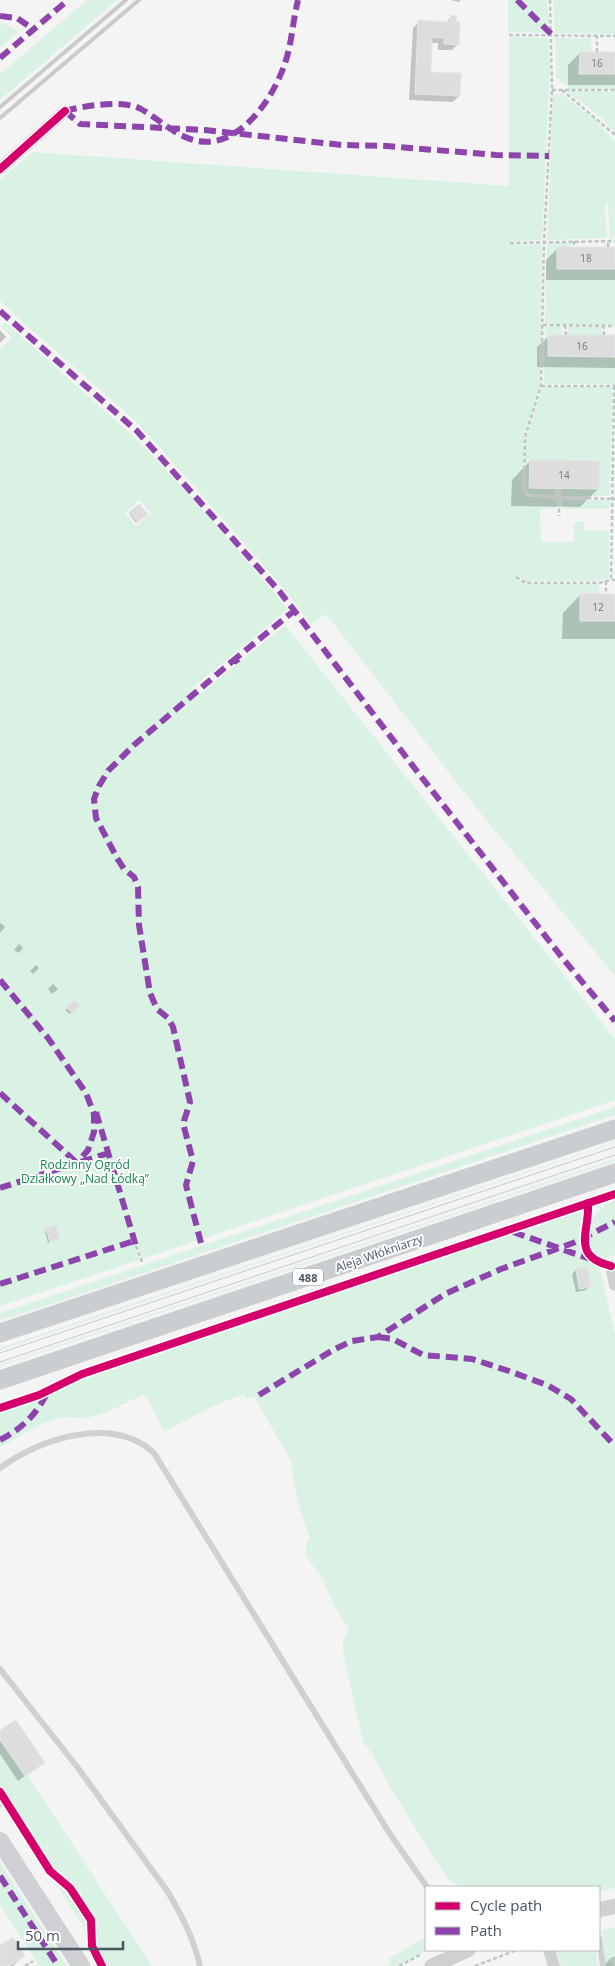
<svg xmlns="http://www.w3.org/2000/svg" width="615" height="1966" font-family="'Open Sans',sans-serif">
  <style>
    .green { fill: #d9f2e3; fill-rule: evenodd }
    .shadow { fill: #0003 }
    .building { fill: #ddddde; stroke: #e5e6e7 }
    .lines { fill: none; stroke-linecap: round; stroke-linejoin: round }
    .path { stroke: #bcc7c4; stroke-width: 2.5; stroke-dasharray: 4 2.5; stroke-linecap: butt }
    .service { stroke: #ced0d2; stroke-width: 6 }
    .minor { stroke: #ced0d2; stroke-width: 12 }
    .tertiary { stroke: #ced0d2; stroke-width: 15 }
    .secondary { stroke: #ced0d4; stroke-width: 18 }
    .primary { stroke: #caced1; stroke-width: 19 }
    .tram { stroke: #c9cacc; stroke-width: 1 }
    .rail { stroke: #c9cacc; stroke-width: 4 }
    .quiet { stroke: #8e44ad; stroke-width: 6; stroke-dasharray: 12 6; stroke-linecap: butt }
    .cycleway-casing { stroke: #fff; stroke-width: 11 }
    .cycleway { stroke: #d6006c; stroke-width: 8 }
    .labels { text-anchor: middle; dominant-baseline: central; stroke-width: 4; stroke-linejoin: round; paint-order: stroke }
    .number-label { font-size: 10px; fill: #707881 }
    .shield { fill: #fff; stroke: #808990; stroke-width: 1 }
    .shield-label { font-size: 11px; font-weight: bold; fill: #4a5661 }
    .park-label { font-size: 12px; fill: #17864f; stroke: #fff }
    .street-label { font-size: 12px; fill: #4a5661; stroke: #fff }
  </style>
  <rect width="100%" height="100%" fill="#f4f4f4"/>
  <path class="green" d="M 87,0 L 117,0 L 0,100 L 0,74 Z
    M 508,0 L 547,0 L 550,33 L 508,32 Z
    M 553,0 L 615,0 L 615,34 L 555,33 Z
    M 0,22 L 19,31 L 0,48 Z
    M 509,37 L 548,38 L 550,63 L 542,240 L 510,241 L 510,245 L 542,244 L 540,388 L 524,436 L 522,488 L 527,497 L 549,498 L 557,501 L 557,508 L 540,509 L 541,542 L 574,542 L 574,525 L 576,522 L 584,521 L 584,530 L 609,531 L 609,578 L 600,579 L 599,581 L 546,581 L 545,578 L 544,581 L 527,582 L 517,575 L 516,579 L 528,585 L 599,584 L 599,593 L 580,593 L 580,621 L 615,621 L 615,976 L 478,810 L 326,614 L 311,624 L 281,585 L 139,424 L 17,317 L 0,301 L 0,180 L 33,152 L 509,186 Z
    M 555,38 L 591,38 L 592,52 L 580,52 L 579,74 L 615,74 L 615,89 L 568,89 L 568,85 L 563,83 L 556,77 Z
    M 567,91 L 615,92 L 615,133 L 602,118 Z
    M 562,94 L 596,121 L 615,142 L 615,238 L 610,239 L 608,204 L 605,204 L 607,238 L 547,240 L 553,95 Z
    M 547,243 L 571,243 L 571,247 L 557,247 L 557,269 L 615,269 L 615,325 L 545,324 Z
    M 6,323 L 145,447 L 210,518 L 288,609 L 191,689 L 200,694 L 285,625 L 615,1039 L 615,1100 L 142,1259 L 138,1246 L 135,1247 L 139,1260 L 0,1306 L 0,349 L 12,338 L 1,326 ZM 139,500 L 151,513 L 136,526 L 125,513 Z
    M 545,326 L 562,327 L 562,335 L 548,335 L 548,356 L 615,357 L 615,384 L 544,384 Z
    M 568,327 L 601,327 L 601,335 L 568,335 Z
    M 543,387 L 612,387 L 610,496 L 562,496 L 561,489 L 599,489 L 599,461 L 530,460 L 529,488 L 555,489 L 555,495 L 529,494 L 525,488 L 526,438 Z
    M 562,500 L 610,500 L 610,509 L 562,509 Z
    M 615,1107 L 615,1115 L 45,1306 L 0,1320 L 0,1313 Z
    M 615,1142 L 615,1143 L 0,1350 L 0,1348 Z
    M 615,1159 L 615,1161 L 0,1366 L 0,1365 Z
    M 615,1200 L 615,1255 L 598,1259 C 574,1241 592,1208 615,1200 Z
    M 579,1212 L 586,1219 L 581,1234 L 581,1242 L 587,1255 L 600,1268 L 615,1335 L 615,1888 L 599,1892 L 599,1887 L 460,1887 L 450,1880 L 439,1866 L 393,1792 L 371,1752 L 363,1742 L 343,1653 L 343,1641 L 349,1629 L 333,1604 L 324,1581 L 306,1556 L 306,1545 L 310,1538 L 298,1504 L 291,1461 L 255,1398 L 253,1397 L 246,1399 L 244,1394 L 211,1407 L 163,1432 L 148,1398 L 142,1395 L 110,1411 L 88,1418 L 65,1417 L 41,1424 L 0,1447 L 0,1410 L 53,1392 L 78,1381 Z
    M 0,1733 L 152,1966 L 105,1966 L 94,1948 L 95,1927 L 93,1919 L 73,1888 L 51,1868 L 0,1788 Z
    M 0,1863 L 67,1966 L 39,1966 L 0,1905 Z
    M 49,1873 L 69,1890 L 89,1922 L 90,1951 L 86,1942 L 84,1927 Z
    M 615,1927 L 615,1955 L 611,1956 L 614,1966 L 606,1966 L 602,1930 Z
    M 426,1937 L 427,1950 L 396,1966 L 387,1966 L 391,1964 L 389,1958 Z
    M 557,1950 L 596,1950 L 598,1966 L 561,1966 Z"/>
  <path class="shadow" d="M 451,0 L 461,0 L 459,2 Z
    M 451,17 L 458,44 L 452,50 L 438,50 L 438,43 L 431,43 L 429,73 L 459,96 L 453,102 L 409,100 L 413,28 L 419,22 L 445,23 Z
    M 580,53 L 615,54 L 615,85 L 568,85 L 568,65 Z
    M 615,248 L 615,280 L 546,280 L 546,260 L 557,249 Z
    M 0,330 L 6,337 L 0,343 Z
    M 549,336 L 615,337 L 615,368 L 537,367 L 537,347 Z
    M 530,461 L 598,489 L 580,507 L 511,506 L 512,480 Z
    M 139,505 L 146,514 L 136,523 L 129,514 Z
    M 581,594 L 615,595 L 615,639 L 562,639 L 563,613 Z
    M 1,923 L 5,927 L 0,933 L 0,924 Z
    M 19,944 L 23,948 L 19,953 L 14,950 Z
    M 36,965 L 39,968 L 33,974 L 30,971 Z
    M 53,984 L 58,989 L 52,994 L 48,989 Z
    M 74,1002 L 78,1006 L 70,1014 L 65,1010 Z
    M 55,1227 L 59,1238 L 48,1243 L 45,1231 Z
    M 586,1268 L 590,1286 L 586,1290 L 576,1292 L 572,1274 L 576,1270 Z
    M 0,1732 L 43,1762 L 18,1781 L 0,1754 Z
    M 0,1947 L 23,1956 L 13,1966 L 0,1966 Z
    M 615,1956 L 615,1966 L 603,1966 L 612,1957 Z"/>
  <path class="building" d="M 450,15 L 457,16 L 456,22 L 460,22 L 459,45 L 444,44 L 444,38 L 432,37 L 431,72 L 461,73 L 460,96 L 415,94 L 418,20 L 450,22 Z
    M 580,52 L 615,52 L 615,74 L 579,74 Z
    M 557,247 L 615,247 L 615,269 L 557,269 Z
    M 548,335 L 615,335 L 615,357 L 548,356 Z
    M 530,460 L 600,461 L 599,489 L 529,488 Z
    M 139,504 L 148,514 L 138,522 L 129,512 Z
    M 580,593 L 615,594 L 615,621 L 580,621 Z
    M 74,1000 L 80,1006 L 72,1013 L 66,1007 Z
    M 56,1225 L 60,1239 L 50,1242 L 46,1228 Z
    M 587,1267 L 591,1287 L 579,1289 L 576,1269 Z
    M 16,1720 L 45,1763 L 25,1776 L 0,1740 L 0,1730 Z
    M 13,1937 L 25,1956 L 9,1966 L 0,1966 L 0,1945 Z"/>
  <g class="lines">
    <path class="path" d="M 550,0 L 552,90 L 544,241 L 541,386 L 525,437 L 524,488 L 528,496 L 615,499
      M 509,35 L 615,36
      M 597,52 L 597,36
      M 552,90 L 615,90
      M 562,90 L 615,135
      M 574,241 L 574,247
      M 510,243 L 615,241
      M 608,247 L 608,241
      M 543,325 L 615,326
      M 565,325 L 566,335
      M 603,325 L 604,335
      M 541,386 L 615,386
      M 614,386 L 611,580 L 615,580
      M 559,489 L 559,516
      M 516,577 L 526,583 L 599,583 L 611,580
      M 606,581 L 606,593
      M 136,1246 L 142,1262
      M 0,1806 L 1,1805
      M 25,1966 L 33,1961
      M 399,1966 L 422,1954
      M 475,1966 L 517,1950"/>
    <path class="service" d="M 0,1468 C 40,1438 113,1415 154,1453 L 390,1834 L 427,1887
      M 0,1669 L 78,1768 L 168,1892 C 182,1916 194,1939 200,1966
      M 599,1938 L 603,1966"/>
    <path class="minor" d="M 0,169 L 65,111
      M 611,1266 L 615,1285
      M 549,1950 L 554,1966"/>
    <path class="tertiary" d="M 599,1910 L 615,1906
      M 432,1966 L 468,1950"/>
    <path class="secondary" d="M 0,1841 L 81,1966"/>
    <path class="primary" d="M 0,1333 L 615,1129
      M 0,1380 L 615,1173"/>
    <path class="tram" d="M 0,1353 L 615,1147
      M 0,1362 L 615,1155"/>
    <path class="rail" d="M 0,107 L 126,0
      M 0,118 L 139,0"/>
    <path class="quiet" d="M 517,0 L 552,35
      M 0,16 L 17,18 L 33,29
      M 0,58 L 68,0
      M 65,111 L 80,124 L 205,130 L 342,145 L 387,146 L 496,155 L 549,156
      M 65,111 C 84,106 123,99 141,109 C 159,119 175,136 197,141 C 241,149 275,96 286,60 C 292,41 293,20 298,0
      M 0,311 L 137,431 L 280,592 L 416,770 L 564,960 L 615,1021
      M 238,663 L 235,659 L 295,610
      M 0,980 L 48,1038 L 86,1093 L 94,1114 L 94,1132 L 88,1150 L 77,1163 L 0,1188
      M 0,1093 L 77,1163 L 109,1153
      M 96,1112 L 136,1246
      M 513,1232 L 593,1260
      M 201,1243 L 186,1185 L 193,1161 L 184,1127 L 184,1121 L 190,1102 L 173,1027 L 168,1018 L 157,1009 L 150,993 L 139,925 L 138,887 L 134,877 L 124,869 L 117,858 L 96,818 L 94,799 L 99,786 L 108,771 L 134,745 L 235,659
      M 0,1284 L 134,1241
      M 378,1337 L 393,1339 L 423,1355 L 472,1359 L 509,1371 L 547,1385 L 571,1399 L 615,1446
      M 259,1395 L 333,1350 L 352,1341 L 378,1337 L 445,1294 L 501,1269 L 573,1243 L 615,1222
      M 0,1440 C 23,1428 37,1414 48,1391
      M 0,1876 L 58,1966"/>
    <defs>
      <path id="cycleway" d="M 0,169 L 65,111
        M 588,1203 C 590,1231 570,1256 611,1266
        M 0,1408 L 39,1395 L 82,1374 L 615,1194
        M 0,1792 L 50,1871 L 70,1888 L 91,1920 L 92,1946 L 102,1966"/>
    </defs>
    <use href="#cycleway" class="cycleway-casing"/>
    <use href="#cycleway" class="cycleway"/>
  </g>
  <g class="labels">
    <g class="number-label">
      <text x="597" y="63">16</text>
      <text x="586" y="258">18</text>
      <text x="582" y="346">16</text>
      <text x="564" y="475">14</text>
      <text x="598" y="607">12</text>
    </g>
    <rect class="shield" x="293" y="1268.5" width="30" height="17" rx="4"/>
    <g class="shield-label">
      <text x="308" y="1277">488</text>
    </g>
    <g class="park-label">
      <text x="85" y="1164">Rodzinny Ogród<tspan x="85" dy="14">Działkowy „Nad Łódką”</tspan></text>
    </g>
    <g class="street-label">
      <text transform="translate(379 1253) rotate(-19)">Aleja Włókniarzy</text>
    </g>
  </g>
  <rect x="425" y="1886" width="175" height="65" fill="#ffffff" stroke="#b7bbc0"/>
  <rect x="435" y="1902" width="25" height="8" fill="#d6006c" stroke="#b7bbc0"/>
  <text x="470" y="1911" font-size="15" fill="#4a5661">Cycle path</text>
  <rect x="435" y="1927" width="25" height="8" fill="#8e44ad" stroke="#b7bbc0"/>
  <text x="470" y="1936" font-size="15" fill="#4a5661">Path</text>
  <path d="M18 1941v8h105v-8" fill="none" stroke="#4a5661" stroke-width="2.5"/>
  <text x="25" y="1941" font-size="15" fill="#4a5661" stroke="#ffffff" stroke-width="4" paint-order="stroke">50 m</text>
</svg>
